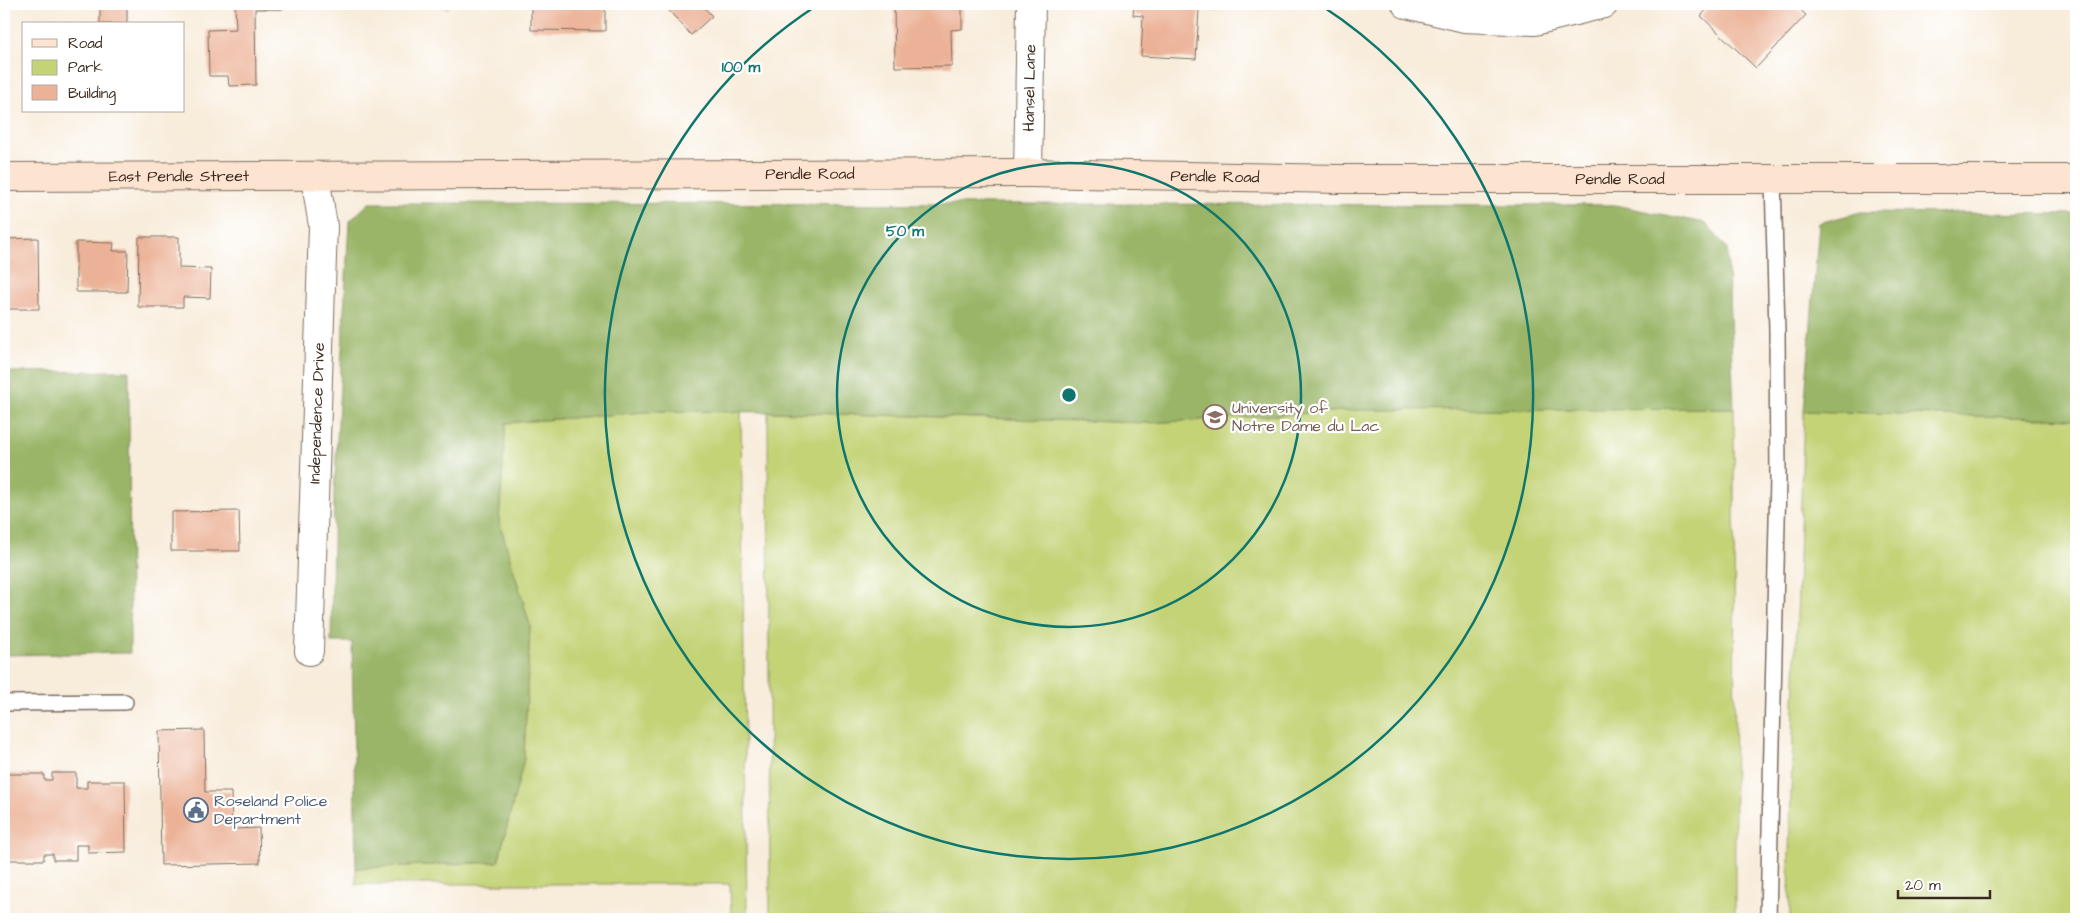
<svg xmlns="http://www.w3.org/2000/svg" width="2080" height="923" font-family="'Architects Daughter',sans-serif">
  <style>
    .green { fill: #c3d376; stroke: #7f7e4a }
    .forest { fill: #9ab567; stroke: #6a7042 }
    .building { fill: #ecb297 }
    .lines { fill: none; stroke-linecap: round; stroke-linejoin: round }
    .lane-casing { stroke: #7d6e60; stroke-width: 18 }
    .street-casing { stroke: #7d6e60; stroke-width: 30 }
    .secondary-casing { stroke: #7d6e60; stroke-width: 30 }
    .lane { stroke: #fff; stroke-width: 15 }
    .street { stroke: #fff; stroke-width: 28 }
    .secondary { stroke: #fde4d1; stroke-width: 28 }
    .ring { fill: none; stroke: #0f766e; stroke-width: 2.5 }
    .labels { text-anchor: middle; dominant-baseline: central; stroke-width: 4.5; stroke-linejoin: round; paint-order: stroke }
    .street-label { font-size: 16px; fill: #3b2a1e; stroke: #fff }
    .education-label { font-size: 16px; fill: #785e54; stroke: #fff; text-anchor: start }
    .service-label { font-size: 16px; fill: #4e5e75; stroke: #fff; text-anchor: start }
    .centre { fill: #0f766e; stroke: #fff; stroke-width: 2.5 }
    .ring-label { font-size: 15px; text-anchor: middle; font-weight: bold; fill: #0f766e; stroke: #fff; stroke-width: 4.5; stroke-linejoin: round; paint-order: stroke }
  </style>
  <rect width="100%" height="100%" fill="#fff"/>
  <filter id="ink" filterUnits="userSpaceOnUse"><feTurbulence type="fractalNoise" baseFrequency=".02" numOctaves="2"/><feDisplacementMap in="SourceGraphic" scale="10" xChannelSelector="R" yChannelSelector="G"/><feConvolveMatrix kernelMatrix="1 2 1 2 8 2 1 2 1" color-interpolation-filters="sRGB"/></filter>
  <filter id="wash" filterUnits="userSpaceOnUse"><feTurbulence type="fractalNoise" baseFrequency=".0096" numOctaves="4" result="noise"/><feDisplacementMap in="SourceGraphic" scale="20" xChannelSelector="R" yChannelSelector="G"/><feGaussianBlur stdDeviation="1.12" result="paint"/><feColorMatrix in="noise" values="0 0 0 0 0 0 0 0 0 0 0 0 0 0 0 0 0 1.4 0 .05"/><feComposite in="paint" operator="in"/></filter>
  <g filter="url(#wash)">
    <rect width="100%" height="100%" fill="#f8ecda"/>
    <path class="green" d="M 1734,408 L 1735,919 L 770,919 L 768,412 L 1148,423 L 1361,410 Z
      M 658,411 L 741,412 L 747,919 L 731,919 L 730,884 L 356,884 L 356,868 L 498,862 L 524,759 L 530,625 L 499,521 L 505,423 Z
      M 1804,411 L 2076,419 L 2076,919 L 1790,919 L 1789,854 Z"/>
    <path class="forest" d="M 369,203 L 1615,205 L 1705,223 L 1727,248 L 1734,408 L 1361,410 L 1148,423 L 780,412 L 658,411 L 506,423 L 499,521 L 530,625 L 524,759 L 498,862 L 356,868 L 352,642 L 331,642 L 334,495 L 349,222 Z
      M 1861,212 L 2076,214 L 2076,419 L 1804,411 L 1819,223 Z
      M 129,371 L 130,653 L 4,655 L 4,372 Z"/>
    <g id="blocks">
      <path class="building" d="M 100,4 L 127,4 L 127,24 L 100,24 Z
        M 235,4 L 282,4 L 282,9 L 255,9 L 256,85 L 229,86 L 228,76 L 209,76 L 208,30 L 236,29 Z
        M 435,4 L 450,4 L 448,9 Z
        M 531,4 L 605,4 L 605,31 L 531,30 Z
        M 663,4 L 701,4 L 712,16 L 691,35 Z
        M 894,4 L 962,4 L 962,29 L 951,30 L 952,66 L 895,67 Z
        M 1134,4 L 1218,4 L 1217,10 L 1199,9 L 1196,59 L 1141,56 L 1143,16 L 1133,15 Z
        M 1712,4 L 1794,4 L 1806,15 L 1756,68 L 1701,16 Z
        M 139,237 L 179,237 L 179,268 L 211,269 L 210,298 L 183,297 L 183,307 L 138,307 Z
        M 38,238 L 39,309 L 4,309 L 4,239 Z
        M 76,242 L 114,243 L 113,251 L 128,251 L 127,292 L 76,292 Z
        M 239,511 L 240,551 L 171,551 L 171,512 Z
        M 204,730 L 205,792 L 231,792 L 232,829 L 259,828 L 260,863 L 161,865 L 159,731 Z
        M 52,773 L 76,773 L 76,788 L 87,788 L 87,781 L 125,781 L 126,852 L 88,853 L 88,845 L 76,845 L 76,860 L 53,860 L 53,854 L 44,854 L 44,860 L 4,860 L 4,774 L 44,774 L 44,780 L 52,780 Z"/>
    </g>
  </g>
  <g filter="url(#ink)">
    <use href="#blocks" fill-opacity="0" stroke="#7d6e60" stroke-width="1"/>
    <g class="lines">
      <defs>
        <path id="lane" d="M 4,703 L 125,702
          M 1768,919 L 1778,478 L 1777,331 L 1773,179"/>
        <g id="street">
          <path d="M 1406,4 L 1464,18 L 1535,21 L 1604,4"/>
          <path id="s1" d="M 1028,173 L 1031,4"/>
          <path id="s2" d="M 309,651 L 323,226 L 315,176"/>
        </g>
        <g id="secondary">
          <path id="s3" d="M 4,177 L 1028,173 L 1340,179 L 2076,179"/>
        </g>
      </defs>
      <use href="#lane" class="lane-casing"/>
      <use href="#street" class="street-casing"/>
      <use href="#secondary" class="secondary-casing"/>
      <use href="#lane" class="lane"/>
      <use href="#street" class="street"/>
      <use href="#secondary" class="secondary"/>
    </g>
  </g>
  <g class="ring">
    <circle cx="1069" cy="395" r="232"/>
    <path d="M1322 6A464 464 0 1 1 816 6"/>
  </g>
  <defs>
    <symbol id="university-ring" viewBox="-11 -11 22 22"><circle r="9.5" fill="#fff" stroke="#8d6e63" stroke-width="1.5"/><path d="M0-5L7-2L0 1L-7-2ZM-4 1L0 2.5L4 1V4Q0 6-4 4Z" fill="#8d6e63"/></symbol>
    <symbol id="civic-ring" viewBox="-11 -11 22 22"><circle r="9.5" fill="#fff" stroke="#5c6f8a" stroke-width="1.5"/><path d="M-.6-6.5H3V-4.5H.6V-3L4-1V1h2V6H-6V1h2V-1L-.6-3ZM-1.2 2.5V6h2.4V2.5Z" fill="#5c6f8a"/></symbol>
  </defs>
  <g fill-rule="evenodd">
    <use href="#university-ring" x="1201" y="403" width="28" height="28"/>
    <use href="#civic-ring" x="182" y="796" width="28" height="28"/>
  </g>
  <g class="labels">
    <g class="street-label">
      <text stroke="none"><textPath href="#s1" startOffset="85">Hansel Lane</textPath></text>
      <text stroke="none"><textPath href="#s3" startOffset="806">Pendle Road</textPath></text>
      <text stroke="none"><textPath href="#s3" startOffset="175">East Pendle Street</textPath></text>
      <text stroke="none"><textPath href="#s3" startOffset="1211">Pendle Road</textPath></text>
      <text stroke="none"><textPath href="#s3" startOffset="1616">Pendle Road</textPath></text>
      <text stroke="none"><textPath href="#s2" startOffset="238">Independence Drive</textPath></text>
    </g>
    <g class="education-label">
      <text x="1232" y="408">University of<tspan x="1232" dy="18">Notre Dame du Lac</tspan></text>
    </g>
    <g class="service-label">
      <text x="214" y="801">Roseland Police<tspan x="214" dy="18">Department</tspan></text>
    </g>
  </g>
  <circle cx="1069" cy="395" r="8" class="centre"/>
  <g class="ring-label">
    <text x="741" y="72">100 m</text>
    <text x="905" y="236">50 m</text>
  </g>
  <rect width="2080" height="923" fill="none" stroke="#fff" stroke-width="20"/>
  <rect x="22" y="22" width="162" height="90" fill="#ffffff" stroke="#b1aaa5"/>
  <rect x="32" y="39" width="25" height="8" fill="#fde4d1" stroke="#b1aaa5"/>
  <text x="68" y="48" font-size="15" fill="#3b2a1e">Road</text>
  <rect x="32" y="60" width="25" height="15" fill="#c3d376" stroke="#b1aaa5"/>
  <text x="68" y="72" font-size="15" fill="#3b2a1e">Park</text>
  <rect x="32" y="85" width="25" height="15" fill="#ecb297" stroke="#b1aaa5"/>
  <text x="68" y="98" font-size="15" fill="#3b2a1e">Building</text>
  <path d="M1898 890v8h92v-8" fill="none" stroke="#3b2a1e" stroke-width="2.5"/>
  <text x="1905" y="890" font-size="15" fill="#3b2a1e" stroke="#ffffff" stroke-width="4" paint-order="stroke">20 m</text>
</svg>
